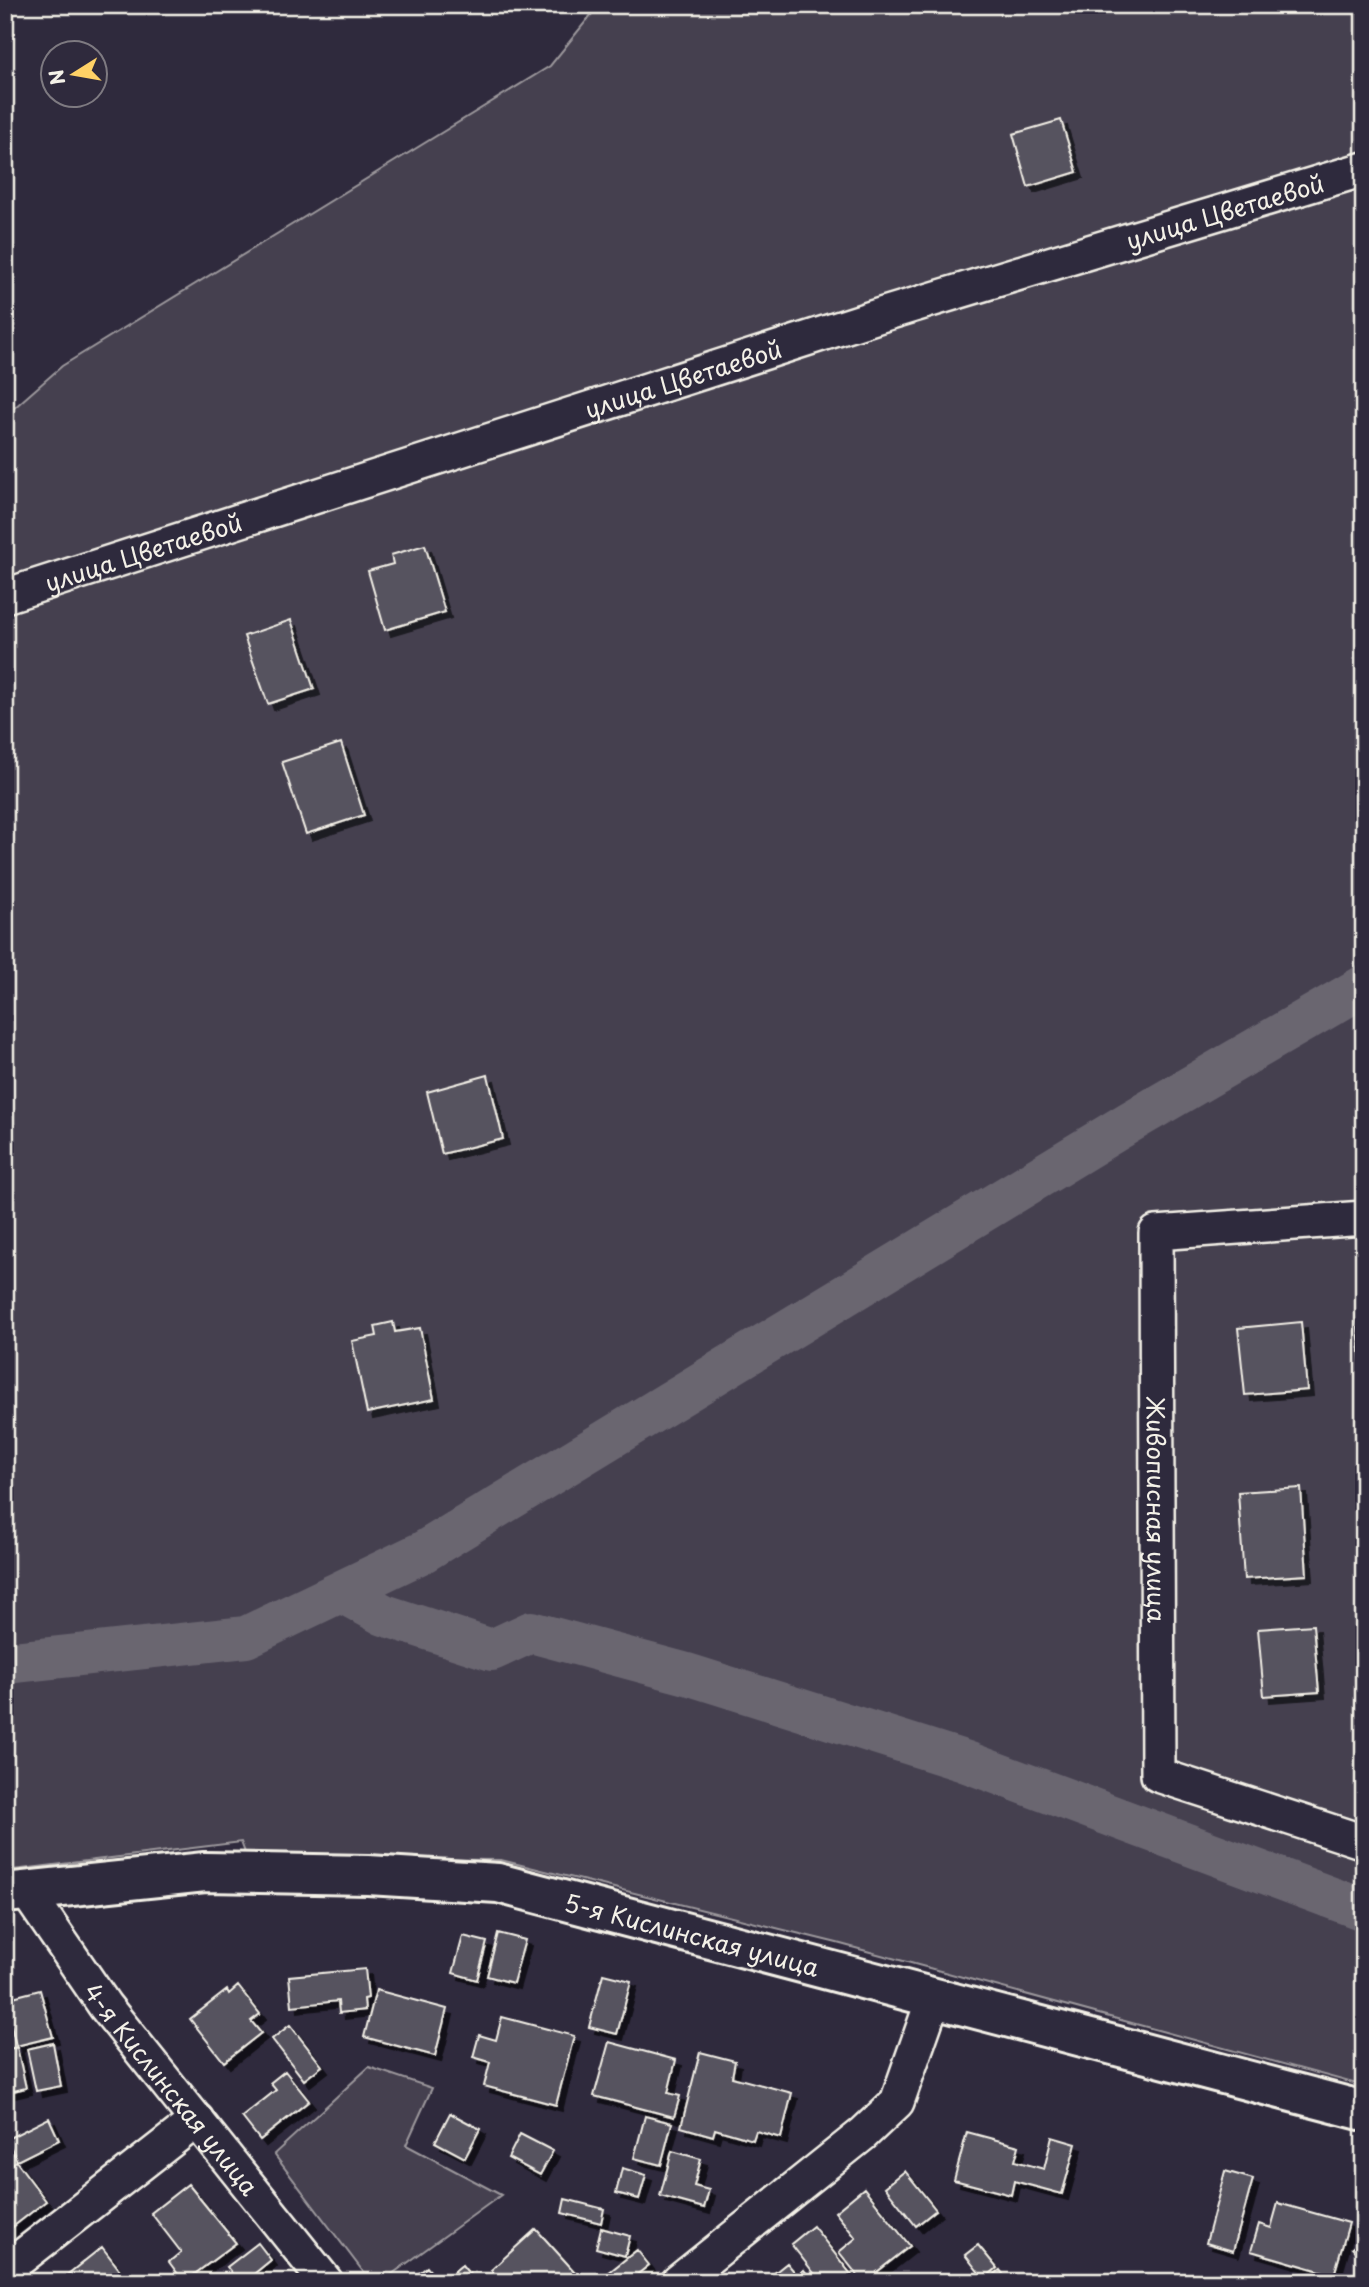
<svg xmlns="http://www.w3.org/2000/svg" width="1369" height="2287" font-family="'Playpen Sans',sans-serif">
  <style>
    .green { fill: #454050; stroke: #9c989c; stroke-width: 2 }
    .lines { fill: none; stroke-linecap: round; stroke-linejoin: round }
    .canal { stroke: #6a6670; stroke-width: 42 }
    .building { fill: #56525f; stroke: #f4f1e8; stroke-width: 2; filter: url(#shadow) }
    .street-casing { stroke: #f4f1e8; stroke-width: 38 }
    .secondary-casing { stroke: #f4f1e8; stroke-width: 44 }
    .street { stroke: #2f2a3d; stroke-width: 33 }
    .secondary { stroke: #2f2a3d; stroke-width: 38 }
    .labels { text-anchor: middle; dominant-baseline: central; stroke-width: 6; stroke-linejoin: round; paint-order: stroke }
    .street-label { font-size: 24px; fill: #f4f1e8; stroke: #2f2a3d }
  </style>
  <defs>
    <filter id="shadow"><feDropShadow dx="6" dy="6" stdDeviation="0" flood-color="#0009"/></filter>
  </defs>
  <rect width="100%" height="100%" fill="#2f2a3d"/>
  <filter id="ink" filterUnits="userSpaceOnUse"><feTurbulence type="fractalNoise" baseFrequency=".0143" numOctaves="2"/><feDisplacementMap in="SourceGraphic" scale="14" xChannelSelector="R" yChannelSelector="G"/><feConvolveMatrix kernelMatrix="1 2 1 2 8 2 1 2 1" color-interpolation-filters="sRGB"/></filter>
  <g filter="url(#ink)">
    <path class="green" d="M 599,5 L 1364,5 L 1364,2086 L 837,1943 L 501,1860 L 247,1858 L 241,1842 L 5,1871 L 5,416 L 62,366 L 550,66 Z
      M 369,2067 L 432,2088 L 406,2145 L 501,2195 L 381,2282 L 371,2282 L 274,2154 Z"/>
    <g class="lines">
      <path class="canal" d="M 348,1588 L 349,1596 L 384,1615 L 492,1650 L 531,1632 L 687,1674 L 964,1761 L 1364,1910
        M 5,1663 L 246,1637 L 423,1552 L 1130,1122 L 1364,986"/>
    </g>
    <path class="building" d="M 1061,120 L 1077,172 L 1028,187 L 1013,134 Z
      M 425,545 L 445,612 L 385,630 L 368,571 L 393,564 L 391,555 Z
      M 291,620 L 314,689 L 268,704 L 244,636 Z
      M 341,743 L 364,815 L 306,834 L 282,762 Z
      M 488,1075 L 503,1139 L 442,1154 L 427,1092 Z
      M 1364,1314 L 1364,1376 L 1362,1376 L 1357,1315 Z
      M 393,1322 L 395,1332 L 420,1328 L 434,1399 L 367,1413 L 352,1341 L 377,1336 L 375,1326 Z
      M 1301,1322 L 1307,1390 L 1245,1395 L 1238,1328 Z
      M 1301,1488 L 1307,1575 L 1244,1579 L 1238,1492 Z
      M 1313,1625 L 1319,1692 L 1264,1696 L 1258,1629 Z
      M 498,1933 L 525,1940 L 513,1983 L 487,1976 Z
      M 463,1936 L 487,1942 L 477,1980 L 453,1973 Z
      M 365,1969 L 368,1998 L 364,1999 L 365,2010 L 339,2013 L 338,2001 L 292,2006 L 289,1976 Z
      M 603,1974 L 631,1981 L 617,2034 L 589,2027 Z
      M 238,1986 L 260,2014 L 251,2021 L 261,2033 L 224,2062 L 190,2019 L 227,1990 L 229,1994 Z
      M 40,1990 L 53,2037 L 16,2046 L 5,1999 Z
      M 376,1990 L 447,2009 L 435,2056 L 364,2037 Z
      M 502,2017 L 574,2036 L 556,2105 L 484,2086 L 490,2062 L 473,2057 L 479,2035 L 496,2040 Z
      M 290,2025 L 322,2066 L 304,2080 L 272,2039 Z
      M 609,2042 L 676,2060 L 668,2093 L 680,2096 L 674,2117 L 594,2096 Z
      M 53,2043 L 61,2086 L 36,2091 L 27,2049 Z
      M 17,2047 L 26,2088 L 5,2093 L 5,2050 Z
      M 700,2052 L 735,2061 L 732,2077 L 792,2093 L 781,2138 L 756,2131 L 753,2140 L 715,2129 L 713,2136 L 681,2127 Z
      M 285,2071 L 309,2101 L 260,2140 L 242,2117 L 276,2090 L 270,2083 Z
      M 450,2113 L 480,2129 L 465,2158 L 435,2142 Z
      M 645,2116 L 672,2123 L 661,2165 L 634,2158 Z
      M 49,2118 L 59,2140 L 17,2161 L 7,2139 Z
      M 967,2132 L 1019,2146 L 1015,2161 L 1044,2169 L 1052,2137 L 1076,2144 L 1062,2194 L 1014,2181 L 1011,2195 L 954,2180 Z
      M 520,2134 L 553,2151 L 540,2175 L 508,2158 Z
      M 672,2151 L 701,2159 L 694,2186 L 709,2190 L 704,2208 L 660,2196 Z
      M 16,2161 L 46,2201 L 5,2233 L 5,2170 Z
      M 622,2168 L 646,2175 L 639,2199 L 616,2193 Z
      M 905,2171 L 936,2210 L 916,2226 L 885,2187 Z
      M 1225,2171 L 1253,2179 L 1233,2251 L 1206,2243 Z
      M 188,2184 L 236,2243 L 184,2282 L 169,2262 L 181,2252 L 151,2213 Z
      M 864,2188 L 910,2246 L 877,2272 L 885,2282 L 863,2282 L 839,2252 L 856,2238 L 835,2212 Z
      M 565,2199 L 604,2209 L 601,2223 L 562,2213 Z
      M 1278,2203 L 1349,2223 L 1334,2275 L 1251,2251 L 1259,2224 L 1271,2228 Z
      M 813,2226 L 857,2282 L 821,2282 L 791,2244 Z
      M 601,2228 L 630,2236 L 625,2256 L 596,2248 Z
      M 536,2229 L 584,2282 L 502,2282 L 491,2270 Z
      M 1364,2237 L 1364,2261 L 1352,2248 Z
      M 258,2243 L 271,2260 L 244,2282 L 239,2282 L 227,2267 Z
      M 978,2245 L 997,2268 L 984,2279 L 965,2255 Z
      M 102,2247 L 129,2282 L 58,2282 Z
      M 637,2250 L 649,2265 L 628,2282 L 605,2282 L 602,2278 Z
      M 787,2263 L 797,2275 L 804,2270 L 813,2282 L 763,2282 Z
      M 462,2265 L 476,2282 L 441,2282 Z
      M 427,2267 L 439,2282 L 408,2282 Z
      M 1000,2270 L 1009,2282 L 986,2282 Z"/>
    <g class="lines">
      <defs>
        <g id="street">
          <path id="s1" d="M 5,596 L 884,314 L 1364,169"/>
          <path id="s2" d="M 1364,1218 L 1156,1233 L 1158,1775 L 1364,1842"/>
          <path id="s3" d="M 25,1889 L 105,2006 L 326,2282"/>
          <path d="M 5,2270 L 197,2120"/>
          <path d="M 678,2282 L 863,2134 L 897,2102 L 934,1997"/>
        </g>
        <g id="secondary">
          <path id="s4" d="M 5,1893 L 205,1872 L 368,1875 L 498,1883 L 1364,2111"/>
        </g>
      </defs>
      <use href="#street" class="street-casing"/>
      <use href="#secondary" class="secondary-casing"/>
      <use href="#street" class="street"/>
      <use href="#secondary" class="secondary"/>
    </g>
  </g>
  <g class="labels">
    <g class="street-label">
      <text stroke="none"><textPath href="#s1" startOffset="1279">улица Цветаевой</textPath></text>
      <text stroke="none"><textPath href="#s1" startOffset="712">улица Цветаевой</textPath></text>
      <text stroke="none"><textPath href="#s1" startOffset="145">улица Цветаевой</textPath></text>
      <text stroke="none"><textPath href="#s2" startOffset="485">Живописная улица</textPath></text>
      <text stroke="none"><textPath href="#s4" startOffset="695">5-я Кислинская улица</textPath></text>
      <text stroke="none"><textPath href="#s3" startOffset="248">4-я Кислинская улица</textPath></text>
    </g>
  </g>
  <rect width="1369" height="2287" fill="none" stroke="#2f2a3d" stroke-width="28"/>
  <rect x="14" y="14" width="1341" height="2259" fill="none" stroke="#f4f1e8" stroke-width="2.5" filter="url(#ink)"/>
  <g transform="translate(74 74) rotate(259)"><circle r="33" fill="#2f2a3d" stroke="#7e7a81" stroke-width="2"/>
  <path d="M0-5L12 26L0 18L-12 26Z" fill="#ffd166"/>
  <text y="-10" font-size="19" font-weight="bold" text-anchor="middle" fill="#f4f1e8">N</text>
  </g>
</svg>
